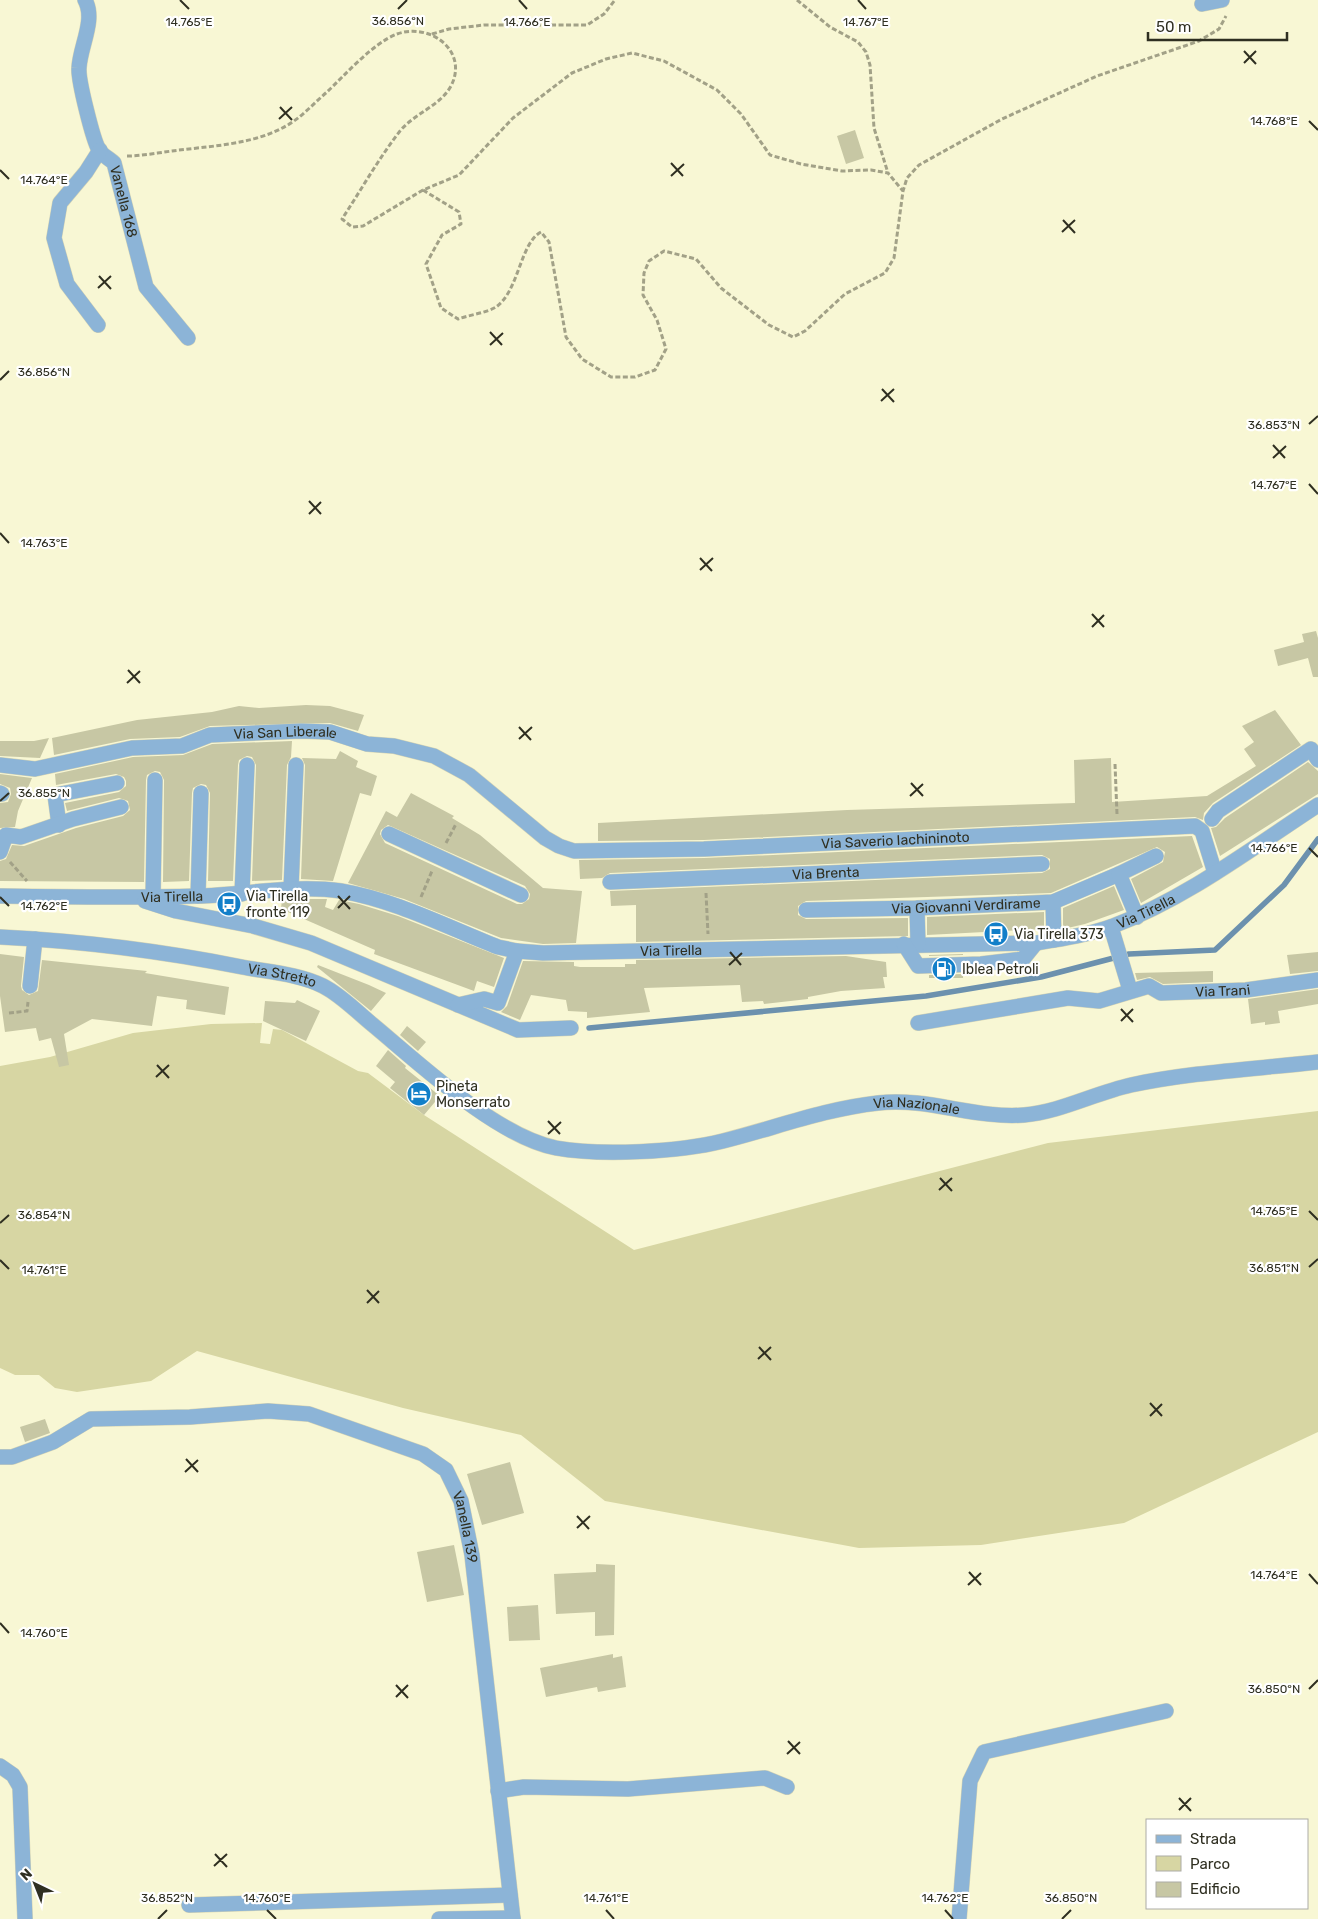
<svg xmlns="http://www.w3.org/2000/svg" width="1318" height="1919" font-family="Rubik,sans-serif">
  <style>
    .green { fill: #d7d6a3 }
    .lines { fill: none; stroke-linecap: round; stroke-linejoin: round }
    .stream { stroke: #6c91ae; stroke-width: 5.5 }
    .building { fill: #c7c7a4; fill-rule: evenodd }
    .minor-casing { stroke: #d4d3b4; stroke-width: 16 }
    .path { stroke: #a2a187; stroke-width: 3; stroke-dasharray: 5 2.5; stroke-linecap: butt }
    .minor { stroke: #8cb4d7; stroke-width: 15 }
    .ticks { fill: none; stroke: #2f2f21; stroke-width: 2 }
    .labels { text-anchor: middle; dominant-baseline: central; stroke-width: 4.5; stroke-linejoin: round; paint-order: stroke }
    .street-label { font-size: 14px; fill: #2f2f21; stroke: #fff }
    .poi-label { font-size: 14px; fill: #2f2f21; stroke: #fff; text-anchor: start }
    .ticks-label { font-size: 12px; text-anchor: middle; fill: #2f2f21; stroke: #fff; stroke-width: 4.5; stroke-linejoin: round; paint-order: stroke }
  </style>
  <rect width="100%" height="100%" fill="#f8f7d4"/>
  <path class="green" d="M 262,1023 L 260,1043 L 270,1044 L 273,1029 L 282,1030 L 358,1071 L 368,1073 L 424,1115 L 634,1250 L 1048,1143 L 1318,1111 L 1318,1432 L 1124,1523 L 981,1545 L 859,1548 L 605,1501 L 521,1435 L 403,1408 L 197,1351 L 151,1381 L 77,1392 L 55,1388 L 39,1375 L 15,1375 L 0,1368 L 0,1066 L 50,1057 L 133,1033 L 211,1024 Z"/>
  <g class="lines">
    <path class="stream" d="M 589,1028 L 926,996 L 1041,977 L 1129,954 L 1215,950 L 1284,885 L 1318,839"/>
  </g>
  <path class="building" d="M 855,130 L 864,158 L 846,164 L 837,136 Z
    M 1316,631 L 1318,638 L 1318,677 L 1313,677 L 1308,658 L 1278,666 L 1274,650 L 1304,642 L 1302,634 Z
    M 306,705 L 330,706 L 364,715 L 358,731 L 330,723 L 210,726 L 180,737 L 130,739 L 54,755 L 52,738 L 137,720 L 212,712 L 239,706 L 259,708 Z
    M 1275,710 L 1301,745 L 1213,803 L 1204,813 L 1203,820 L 1195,817 L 704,840 L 598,841 L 598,823 L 847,810 L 1075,803 L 1074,760 L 1111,758 L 1112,802 L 1207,796 L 1256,766 L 1244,749 L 1254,742 L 1242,726 Z
    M 49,738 L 40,758 L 0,756 L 0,741 L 34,741 Z
    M 292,741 L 291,757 L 287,765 L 282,880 L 252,881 L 256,765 L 252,757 L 247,756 L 239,760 L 238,765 L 233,881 L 208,881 L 210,793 L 206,785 L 201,784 L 193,788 L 192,793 L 189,881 L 163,882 L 164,780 L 160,772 L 155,771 L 147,775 L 146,780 L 144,882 L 0,881 L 0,861 L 6,859 L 12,845 L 24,846 L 76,828 L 123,816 L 130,810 L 128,801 L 119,798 L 67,811 L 65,803 L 119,792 L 126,786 L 126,781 L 124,777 L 116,774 L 56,785 L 55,774 L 133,757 L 183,755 L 212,744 Z
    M 340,751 L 358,761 L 356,767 L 377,776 L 371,796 L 360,793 L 333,881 L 301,879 L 305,765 L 302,758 L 336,759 Z
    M 1308,762 L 1318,771 L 1318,794 L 1220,856 L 1211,828 L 1216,827 L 1225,818 Z
    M 0,774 L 32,778 L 18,811 L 15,827 L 0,828 L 0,803 L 8,802 L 11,794 L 10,788 L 0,784 Z
    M 411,793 L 454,816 L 452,818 L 480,835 L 543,888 L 582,891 L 576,943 L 543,944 L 501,938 L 404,899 L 348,883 L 386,811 L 397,817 ZM 388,825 L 525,886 L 530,894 L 529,899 L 522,904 L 517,904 L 385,843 L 380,834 L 381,830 Z
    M 1192,836 L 1203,867 L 1141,903 L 1131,879 L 1163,862 L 1165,852 L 1157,847 L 1051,893 L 806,901 L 798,906 L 798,915 L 806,919 L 908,918 L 908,936 L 636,942 L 636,905 L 611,906 L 610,891 L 1042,873 L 1050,869 L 1050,859 L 1042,855 L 610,873 L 602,878 L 580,879 L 579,860 L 704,858 Z
    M 1114,886 L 1124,910 L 1085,924 L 1063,929 L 1063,908 Z
    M 282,899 L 327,899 L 325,907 L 333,910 L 339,900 L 359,904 L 398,916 L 504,958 L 494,987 L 477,981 L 474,991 L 374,954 L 375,950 L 281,909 Z
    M 1044,912 L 1044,929 L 927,935 L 927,917 Z
    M 1318,952 L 1318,971 L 1290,974 L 1287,955 Z
    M 0,954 L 24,957 L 21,986 L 22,990 L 29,995 L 38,991 L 42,960 L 147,971 L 145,973 L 229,987 L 225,1015 L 186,1009 L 187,1000 L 157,996 L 152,1026 L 92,1019 L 64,1034 L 69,1065 L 59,1067 L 51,1038 L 39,1041 L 36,1028 L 5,1032 L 0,996 Z
    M 963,954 L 963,955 L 929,956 L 929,955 Z
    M 846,956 L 886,962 L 887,977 L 883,977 L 885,988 L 841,991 L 808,997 L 808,999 L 764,1004 L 763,1001 L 742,1002 L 740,985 L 644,988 L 650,1012 L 587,1018 L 587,1012 L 568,1011 L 566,1000 L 531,995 L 520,1020 L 501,1012 L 507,1006 L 523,961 L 574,962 L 574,966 L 580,967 L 625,967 L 625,964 L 636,964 L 636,960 Z
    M 318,965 L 369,985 L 386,993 L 371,1011 L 317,967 Z
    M 1213,971 L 1213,982 L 1163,984 L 1150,977 L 1137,980 L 1135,973 Z
    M 963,974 L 963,978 L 929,978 L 929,975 Z
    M 1318,989 L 1318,1004 L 1278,1011 L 1280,1023 L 1265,1025 L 1265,1022 L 1251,1024 L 1248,999 Z
    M 297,1000 L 320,1011 L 306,1041 L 263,1021 L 265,1001 L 295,1003 Z
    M 407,1026 L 426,1042 L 418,1051 L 400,1035 Z
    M 388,1050 L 406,1066 L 405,1068 L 440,1096 L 424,1115 L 390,1088 L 395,1082 L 376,1066 Z
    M 45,1419 L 50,1433 L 25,1442 L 20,1427 Z
    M 510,1462 L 524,1513 L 482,1525 L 467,1474 Z
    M 454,1545 L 464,1595 L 427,1602 L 417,1552 Z
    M 596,1564 L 615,1565 L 614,1635 L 595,1636 L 595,1612 L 556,1614 L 554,1574 L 596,1572 Z
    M 538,1605 L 540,1640 L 509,1641 L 507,1607 Z
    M 613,1654 L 613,1658 L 622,1656 L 626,1687 L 598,1692 L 597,1687 L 546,1697 L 540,1668 Z"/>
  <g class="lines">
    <defs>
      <g id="minor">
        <path id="s1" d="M 85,0 C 96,20 80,46 79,68 C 78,80 93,140 99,150 C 102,155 110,159 114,163 L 146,287 L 188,338"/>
        <path d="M 1202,4 L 1222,0"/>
        <path d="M 98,325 L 67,284 L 54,238 L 60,203 L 86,172 L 100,150"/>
        <path id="s2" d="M 0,765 L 35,769 L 132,748 L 182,746 L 210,735 L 301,731 L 330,732 L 367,744 L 394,746 L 434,756 L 469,775 L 545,838 L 559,846 L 574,851 L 704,849 L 1195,826 L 1202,831 L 1215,873"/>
        <path d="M 0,793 L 2,794"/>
        <path d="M 1212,819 L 1218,811 L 1311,749 L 1318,760"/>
        <path d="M 59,825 L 55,795 L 117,783"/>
        <path d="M 389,834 L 521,895"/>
        <path d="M 0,852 L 6,835 L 21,837 L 73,819 L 121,807"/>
        <path id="s3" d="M 610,882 L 1042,864"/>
        <path d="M 291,889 L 296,765"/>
        <path d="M 242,894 L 247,765"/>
        <path id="s4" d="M 0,896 C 66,897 131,898 197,896 C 244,895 294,884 341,891 C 395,900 447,927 498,947 L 517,951 L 543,953 L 1036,943 C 1061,939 1088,935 1113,926 C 1187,898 1252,848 1318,805"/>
        <path d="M 198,896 L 201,793"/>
        <path d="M 153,897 L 155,780"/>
        <path d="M 145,901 L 176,911 L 253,926 L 311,943 L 518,1030 L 571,1028"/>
        <path d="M 1053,902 L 1054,940"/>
        <path d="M 917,908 L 918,944"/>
        <path id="s5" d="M 806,910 L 917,908 L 1053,902 L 1119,874"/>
        <path d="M 1137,917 L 1119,874 L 1156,856"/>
        <path d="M 1111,927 L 1130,990"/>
        <path id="s6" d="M 0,937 C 81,941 162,951 242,967 C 268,972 299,974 323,986 C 341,995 357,1012 373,1025 C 420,1064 496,1136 556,1148 C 601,1156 679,1152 723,1141 C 775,1128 824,1109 878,1103 C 927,1097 976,1119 1024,1115 C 1060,1112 1095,1093 1131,1085 C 1192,1072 1256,1069 1318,1062"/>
        <path d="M 904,944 L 918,966 L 981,964 L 1023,959 L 1036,943"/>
        <path d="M 30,986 L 35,939"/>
        <path d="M 458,1005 L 484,999 L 498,1003 L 517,951"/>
        <path id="s7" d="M 918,1023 L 1068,998 L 1099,1001 L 1149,986 L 1161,993 L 1246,990 L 1318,980"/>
        <path id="s8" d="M 0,1457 L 12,1457 L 53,1442 L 91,1419 L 190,1417 L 268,1411 L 309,1414 L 423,1454 L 446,1470 L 461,1501 L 472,1555 L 513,1919"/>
        <path d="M 0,1766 L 13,1775 L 20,1787 L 25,1919"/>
        <path d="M 498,1791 L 524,1787 L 628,1789 L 765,1778 L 787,1787"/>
        <path d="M 189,1905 L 510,1895"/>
        <path d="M 439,1919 L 513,1918"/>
        <path d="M 959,1919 L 970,1781 L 984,1752 L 1166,1711"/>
      </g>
    </defs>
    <use href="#minor" class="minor-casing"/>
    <path class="path" d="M 797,0 L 830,27 L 858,42 L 866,52 L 870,65 L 874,128 L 888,173
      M 432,34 L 449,29 L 484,25 L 587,25 L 604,14 L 615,0
      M 127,156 C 141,156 157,153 172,151 C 209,146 253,145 286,126 C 301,118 314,103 327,92 C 345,75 373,43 397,34 C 430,22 469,51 451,86 C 440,106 415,113 400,131 C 379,158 361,190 342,219 L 352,227 L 363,226 L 423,190 L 459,175 L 513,118 L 572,73 L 606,59 L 632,53 L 664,61 L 717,90 L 741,114 L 770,155 L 801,164 L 842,171 L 871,170 L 888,173 L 903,191
      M 423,190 L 459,212 L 461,224 L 442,235 L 426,264 L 441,308 L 458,319 C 469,315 486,313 496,307 C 519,291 520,243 541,232 L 549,242 L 566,337 L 582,359 L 611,377 L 635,377 L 655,370 L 666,349 L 657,320 L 643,295 L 644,273 L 649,261 L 664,251 L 696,259 L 721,288 L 769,325 L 793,337 L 805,331 L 845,294 L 885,273 L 894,258 L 903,191 L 907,178 L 919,165 L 1002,119 L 1097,76 L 1199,41 L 1219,29 L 1226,16
      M 1115,764 L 1117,814
      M 446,843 L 456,824
      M 10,862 L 27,881
      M 706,893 L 708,934
      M 421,897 L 432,871
      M 9,1013 L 27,1011 L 28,1002"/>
    <use href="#minor" class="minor"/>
  </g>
  <path class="ticks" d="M 180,0 L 189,9M 519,0 L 527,9M 858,0 L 866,9M 398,9 L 407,0M 1244,51 L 1256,64M 1244,63 L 1256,51M 280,107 L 292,120M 279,119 L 292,107M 1309,121 L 1318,130M 671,163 L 683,176M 0,170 L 9,179M 671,176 L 684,164M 1063,220 L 1075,233M 1062,232 L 1075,220M 99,276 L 111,289M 98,288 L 111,276M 490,332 L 502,345M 490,345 L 503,333M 0,380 L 9,371M 882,389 L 894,402M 881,401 L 894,389M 1309,424 L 1318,416M 1273,445 L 1285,458M 1273,458 L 1286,446M 1309,484 L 1318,494M 309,501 L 321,514M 309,514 L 321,502M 0,533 L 9,543M 700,558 L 712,571M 700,570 L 713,558M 1092,614 L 1104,627M 1092,627 L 1104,615M 128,670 L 140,683M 127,683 L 140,671M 519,727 L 531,740M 519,739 L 532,727M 911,783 L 923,796M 910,796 L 923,784M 0,801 L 9,793M 1309,848 L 1318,857M 338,896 L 350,909M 0,897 L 9,906M 338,908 L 350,896M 730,952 L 741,965M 729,965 L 742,953M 1121,1009 L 1133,1022M 1121,1021 L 1133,1009M 157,1065 L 169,1078M 156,1077 L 169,1065M 548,1121 L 560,1134M 548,1134 L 561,1122M 940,1178 L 952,1191M 939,1190 L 952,1178M 1309,1211 L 1318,1220M 0,1223 L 9,1215M 0,1260 L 9,1269M 1309,1267 L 1318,1259M 367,1290 L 379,1303M 367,1303 L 379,1291M 759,1347 L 771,1360M 758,1359 L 771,1347M 1150,1403 L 1162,1416M 1150,1416 L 1162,1404M 186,1459 L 198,1472M 185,1472 L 198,1460M 577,1516 L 589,1529M 577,1528 L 590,1516M 969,1572 L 981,1585M 1309,1574 L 1318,1584M 968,1585 L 981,1573M 0,1623 L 9,1633M 396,1685 L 408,1698M 1309,1689 L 1318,1680M 396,1697 L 408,1685M 788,1741 L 800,1754M 787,1754 L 800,1742M 1179,1798 L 1191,1811M 1179,1810 L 1191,1798M 215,1854 L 227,1867M 214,1866 L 227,1854M 267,1910 L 276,1919M 606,1910 L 614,1919M 945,1910 L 953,1919M 158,1919 L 167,1910M 1062,1919 L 1071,1910"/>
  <defs>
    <symbol id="bus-disc" viewBox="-11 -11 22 22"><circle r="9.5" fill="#127fc9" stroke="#fff"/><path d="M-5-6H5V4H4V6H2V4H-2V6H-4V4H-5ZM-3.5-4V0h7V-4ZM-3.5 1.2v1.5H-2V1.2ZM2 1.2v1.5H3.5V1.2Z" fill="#fff"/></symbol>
    <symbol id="fuel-disc" viewBox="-11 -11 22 22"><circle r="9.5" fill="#127fc9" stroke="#fff"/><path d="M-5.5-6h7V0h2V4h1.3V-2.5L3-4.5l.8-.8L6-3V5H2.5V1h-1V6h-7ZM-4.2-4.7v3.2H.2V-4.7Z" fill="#fff"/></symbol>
    <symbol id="hotel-disc" viewBox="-11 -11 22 22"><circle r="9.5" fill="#127fc9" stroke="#fff"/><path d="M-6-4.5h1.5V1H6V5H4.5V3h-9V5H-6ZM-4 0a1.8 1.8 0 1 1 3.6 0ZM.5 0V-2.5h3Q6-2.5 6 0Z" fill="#fff"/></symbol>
  </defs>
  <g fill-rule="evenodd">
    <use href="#bus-disc" x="215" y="890" width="28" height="28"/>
    <use href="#bus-disc" x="982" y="920" width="28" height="28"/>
    <use href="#fuel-disc" x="930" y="955" width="28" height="28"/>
    <use href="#hotel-disc" x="405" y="1080" width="28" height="28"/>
  </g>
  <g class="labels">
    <g class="street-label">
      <text stroke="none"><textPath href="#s1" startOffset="214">Vanella 168</textPath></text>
      <text stroke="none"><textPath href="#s2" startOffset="290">Via San Liberale</textPath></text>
      <text stroke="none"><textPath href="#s2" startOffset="934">Via Saverio Iachininoto</textPath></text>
      <text stroke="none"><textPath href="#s3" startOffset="216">Via Brenta</textPath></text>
      <text stroke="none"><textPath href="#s4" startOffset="172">Via Tirella</textPath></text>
      <text stroke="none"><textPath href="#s5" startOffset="160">Via Giovanni Verdirame</textPath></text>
      <text stroke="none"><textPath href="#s4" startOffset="1162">Via Tirella</textPath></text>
      <text stroke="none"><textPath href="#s4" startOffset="682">Via Tirella</textPath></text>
      <text stroke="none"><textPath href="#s6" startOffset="285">Via Stretto</textPath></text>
      <text stroke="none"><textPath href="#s7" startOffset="311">Via Trani</textPath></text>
      <text stroke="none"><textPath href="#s6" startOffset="980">Via Nazionale</textPath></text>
      <text stroke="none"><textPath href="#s8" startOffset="528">Vanella 139</textPath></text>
    </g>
    <g class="poi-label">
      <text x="246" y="896">Via Tirella<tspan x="246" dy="16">fronte 119</tspan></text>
      <text x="1014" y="934">Via Tirella 373</text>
      <text x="962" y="969">Iblea Petroli</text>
      <text x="436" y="1086">Pineta<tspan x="436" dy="16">Monserrato</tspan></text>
    </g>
  </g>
  <g class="ticks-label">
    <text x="398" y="25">36.856°N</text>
    <text x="527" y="26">14.766°E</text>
    <text x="866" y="26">14.767°E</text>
    <text x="189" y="26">14.765°E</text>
    <text x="1274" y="125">14.768°E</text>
    <text x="44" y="184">14.764°E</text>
    <text x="44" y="376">36.856°N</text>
    <text x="1274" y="429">36.853°N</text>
    <text x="1274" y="489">14.767°E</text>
    <text x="44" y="547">14.763°E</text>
    <text x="44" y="797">36.855°N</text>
    <text x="1274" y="852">14.766°E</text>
    <text x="44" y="910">14.762°E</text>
    <text x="1274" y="1215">14.765°E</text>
    <text x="44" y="1219">36.854°N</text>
    <text x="1274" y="1272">36.851°N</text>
    <text x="44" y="1274">14.761°E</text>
    <text x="1274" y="1579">14.764°E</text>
    <text x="44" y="1637">14.760°E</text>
    <text x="1274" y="1693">36.850°N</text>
    <text x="267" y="1902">14.760°E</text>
    <text x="606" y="1902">14.761°E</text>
    <text x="945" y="1902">14.762°E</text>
    <text x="167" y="1902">36.852°N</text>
    <text x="1071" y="1902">36.850°N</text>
  </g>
  <rect x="1146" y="1819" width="162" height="90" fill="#ffffff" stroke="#acaca6"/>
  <rect x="1156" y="1835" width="25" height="8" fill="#8cb4d7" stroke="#acaca6"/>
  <text x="1190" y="1844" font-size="15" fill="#2f2f21">Strada</text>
  <rect x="1156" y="1856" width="25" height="15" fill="#d7d6a3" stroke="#acaca6"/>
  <text x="1190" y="1869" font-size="15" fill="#2f2f21">Parco</text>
  <rect x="1156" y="1882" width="25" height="15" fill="#c7c7a4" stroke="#acaca6"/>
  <text x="1190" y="1894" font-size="15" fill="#2f2f21">Edificio</text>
  <g transform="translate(35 1884) rotate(317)" stroke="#ffffff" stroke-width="4" paint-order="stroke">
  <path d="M0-4L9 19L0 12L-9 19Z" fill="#2f2f21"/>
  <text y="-8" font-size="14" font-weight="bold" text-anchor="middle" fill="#2f2f21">N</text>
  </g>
  <path d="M1148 32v8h139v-8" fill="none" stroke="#2f2f21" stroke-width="2.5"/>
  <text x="1156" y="32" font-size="15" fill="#2f2f21" stroke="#ffffff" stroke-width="4" paint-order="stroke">50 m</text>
</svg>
